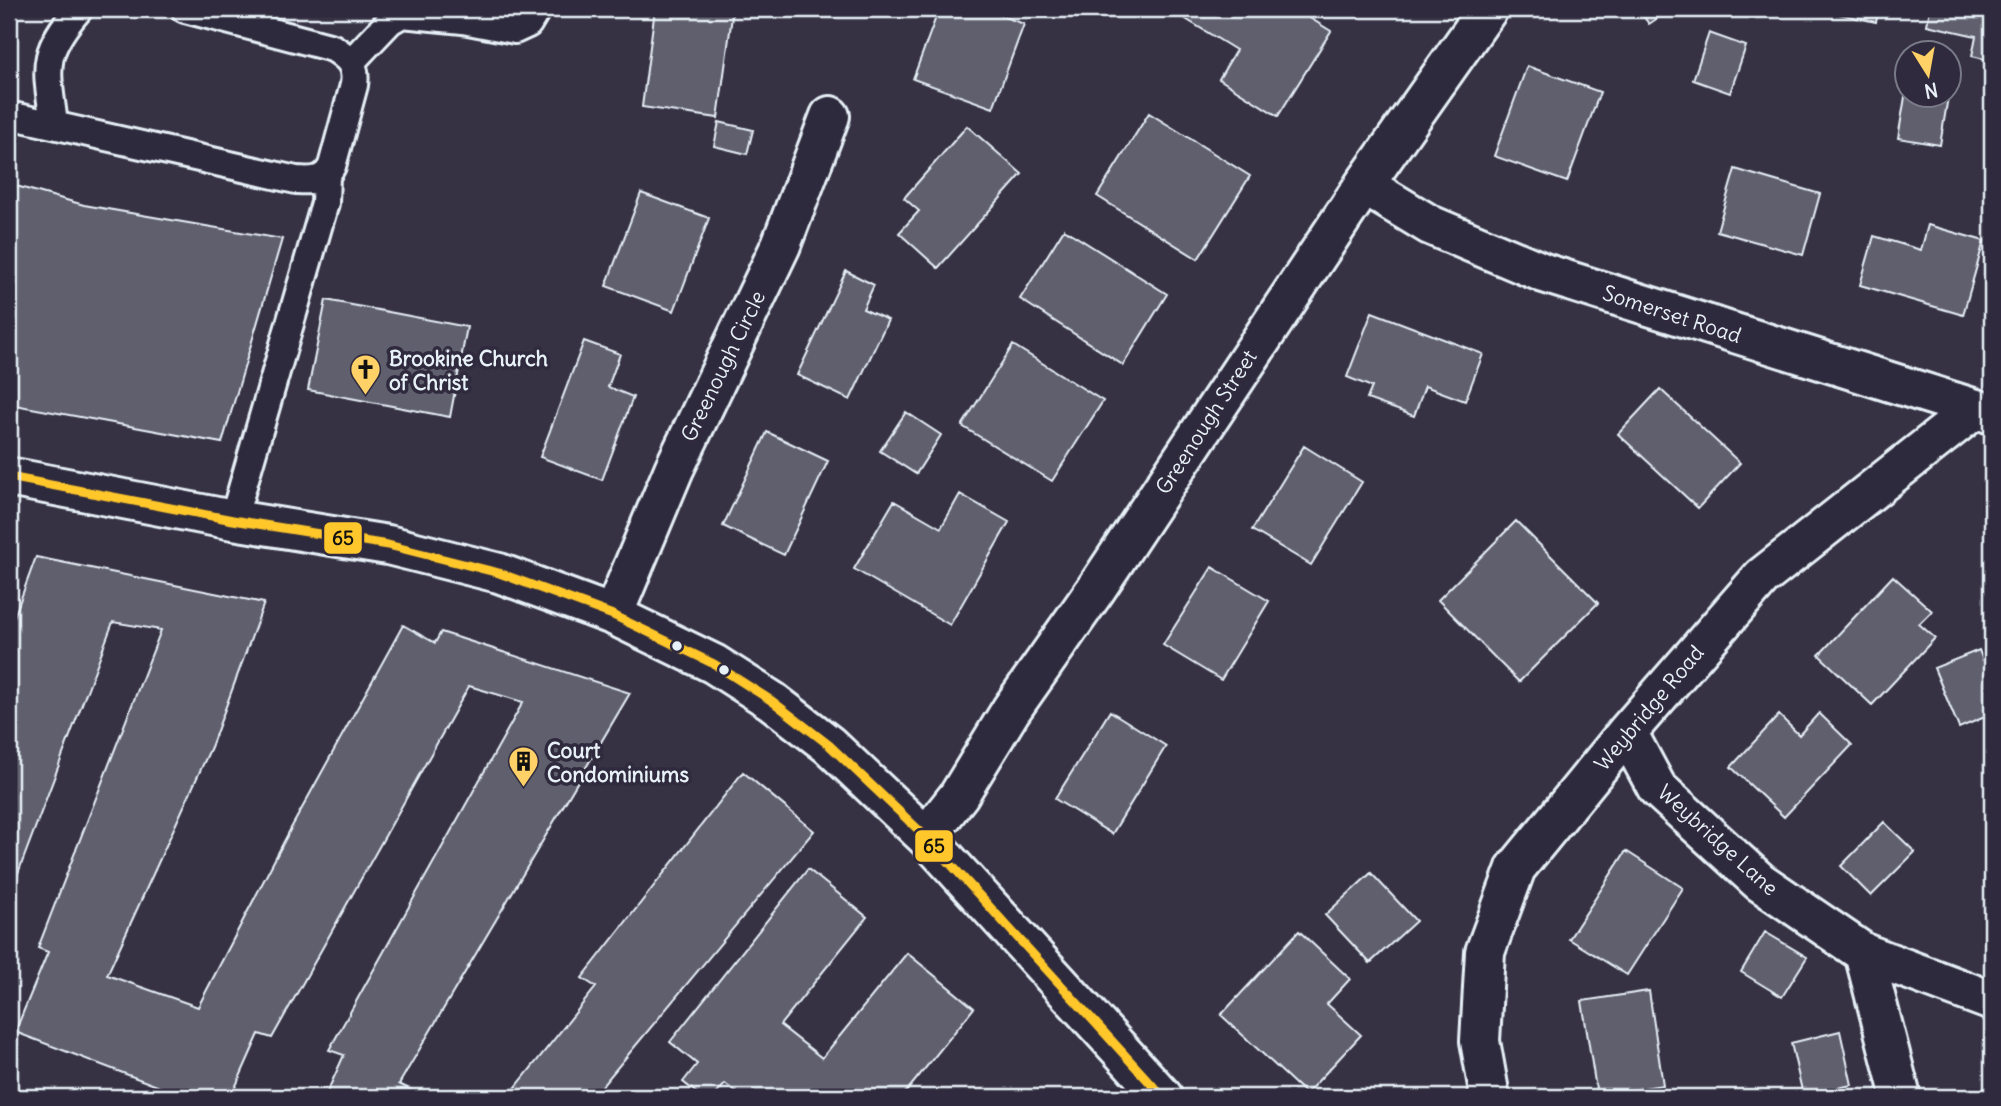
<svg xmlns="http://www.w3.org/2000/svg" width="2001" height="1106" font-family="Delius,sans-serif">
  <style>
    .building { fill: #605e6e; stroke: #e8f1f8; stroke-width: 2 }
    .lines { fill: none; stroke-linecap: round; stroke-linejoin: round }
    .lane-casing { stroke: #e8f1f8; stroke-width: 32 }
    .street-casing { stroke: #e8f1f8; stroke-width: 44 }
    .secondary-casing { stroke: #e8f1f8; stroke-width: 44 }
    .lane { stroke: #2f2a3d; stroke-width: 26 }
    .street { stroke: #2f2a3d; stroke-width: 38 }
    .secondary { stroke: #2f2a3d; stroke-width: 38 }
    .bus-1-casing { stroke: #2f2a3d; stroke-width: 14 }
    .bus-1 { stroke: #ffc72c; stroke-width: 9 }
    .bus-dot { fill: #e8f1f8; stroke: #2f2a3d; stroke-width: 2.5 }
    .labels { text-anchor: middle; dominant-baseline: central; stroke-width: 7; stroke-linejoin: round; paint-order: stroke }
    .street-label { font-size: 21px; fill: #e8f1f8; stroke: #2f2a3d }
    .poi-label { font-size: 21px; font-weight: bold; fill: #e8f1f8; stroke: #2f2a3d; text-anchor: start }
    .line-badge { stroke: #2f2a3d; stroke-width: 2.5 }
    .pale-badge-label { font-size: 19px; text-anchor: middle; font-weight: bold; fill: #111 }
  </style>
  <rect width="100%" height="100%" fill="#363244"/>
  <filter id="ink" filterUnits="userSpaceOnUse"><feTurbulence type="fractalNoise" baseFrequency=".0143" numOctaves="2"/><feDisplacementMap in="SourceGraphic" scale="14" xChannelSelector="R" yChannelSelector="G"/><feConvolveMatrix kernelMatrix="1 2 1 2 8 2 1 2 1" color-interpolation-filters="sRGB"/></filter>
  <g filter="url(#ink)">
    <path class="building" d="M 655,9 L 733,9 L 718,118 L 642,107 Z
      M 939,9 L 983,9 L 1024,24 L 993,108 L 913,79 Z
      M 1190,9 L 1295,9 L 1331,31 L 1278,116 L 1219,79 L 1236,50 L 1184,18 Z
      M 1638,9 L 1671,9 L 1649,24 Z
      M 1816,9 L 1879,9 L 1876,22 Z
      M 1930,9 L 1992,9 L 1992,61 L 1972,56 L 1976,36 L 1927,25 Z
      M 1709,33 L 1746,46 L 1730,93 L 1693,80 Z
      M 1527,66 L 1600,92 L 1567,182 L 1494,156 Z
      M 1906,91 L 1906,94 L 1948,97 L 1940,145 L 1898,138 Z
      M 1149,113 L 1250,176 L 1198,259 L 1097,196 Z
      M 719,122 L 753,130 L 747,154 L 714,146 Z
      M 967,126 L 1022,174 L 938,268 L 899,233 L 919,211 L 904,198 Z
      M 1735,169 L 1820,194 L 1803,255 L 1717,231 Z
      M 9,184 L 84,205 L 282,239 L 222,443 L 9,404 Z
      M 641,193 L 709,218 L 674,311 L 606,286 Z
      M 1928,225 L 1984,241 L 1963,315 L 1860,285 L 1874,236 L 1921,250 Z
      M 1064,229 L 1167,294 L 1123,365 L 1020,299 Z
      M 846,271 L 874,285 L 863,309 L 888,320 L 850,400 L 797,375 Z
      M 326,300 L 467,327 L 450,417 L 308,390 Z
      M 1372,312 L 1483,354 L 1465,401 L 1425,386 L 1414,416 L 1367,399 L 1372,387 L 1347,377 Z
      M 584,341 L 620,354 L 608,387 L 633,397 L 602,480 L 540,457 Z
      M 1013,345 L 1103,401 L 1052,481 L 962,426 Z
      M 1660,389 L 1740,463 L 1698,508 L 1618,434 Z
      M 906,412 L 941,435 L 916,474 L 880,451 Z
      M 767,432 L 828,461 L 784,555 L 723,526 Z
      M 1304,446 L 1362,482 L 1311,565 L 1252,530 Z
      M 960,494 L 1009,522 L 950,625 L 854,569 L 894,501 L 941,528 Z
      M 1516,521 L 1598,603 L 1519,682 L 1438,600 Z
      M 36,557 L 264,603 L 211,747 L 107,975 L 198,1007 L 290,830 L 403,625 L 435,643 L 441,632 L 630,693 L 399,1084 L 426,1097 L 325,1097 L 344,1055 L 329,1050 L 523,702 L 469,686 L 272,1038 L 259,1034 L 231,1097 L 186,1097 L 15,1032 L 48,952 L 38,948 L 161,630 L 113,622 L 9,897 L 9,631 Z
      M 1212,567 L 1269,601 L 1221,680 L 1163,645 Z
      M 1893,576 L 1932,611 L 1919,624 L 1935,638 L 1872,705 L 1819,655 Z
      M 1979,650 L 1992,682 L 1992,714 L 1959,728 L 1934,668 Z
      M 1110,711 L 1166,746 L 1112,834 L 1055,799 Z
      M 1819,713 L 1852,745 L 1784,817 L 1731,767 L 1779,715 L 1799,735 Z
      M 743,772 L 814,831 L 593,1097 L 508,1097 L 596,987 L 582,978 Z
      M 1884,822 L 1915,852 L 1871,896 L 1841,866 Z
      M 1626,851 L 1683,888 L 1627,975 L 1569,939 Z
      M 808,869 L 867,917 L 780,1025 L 822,1058 L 907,953 L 974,1008 L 902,1097 L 742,1097 L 725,1084 L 714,1097 L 702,1097 L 683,1082 L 697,1064 L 670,1042 Z
      M 1371,873 L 1416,921 L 1370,963 L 1325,915 Z
      M 1299,931 L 1350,979 L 1327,1004 L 1361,1035 L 1306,1094 L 1221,1015 Z
      M 1765,932 L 1807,957 L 1782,997 L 1741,972 Z
      M 1649,991 L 1663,1085 L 1597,1095 L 1582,1001 Z
      M 1840,1031 L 1852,1085 L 1803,1095 L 1791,1043 Z"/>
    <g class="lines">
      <defs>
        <path id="lane" d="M 351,62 L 390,21 L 402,14 L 463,20 L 515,30 L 528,24 L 537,9
          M 9,115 L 296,180 C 312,181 324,182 332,166 L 354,85 C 357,65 349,58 333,48 L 185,9
          M 54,124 C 47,68 39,55 79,9
          M 233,520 L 325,203 L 326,176"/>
        <path id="street" d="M 1364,185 L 1488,9
          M 613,615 L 674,469 L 781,245 L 830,116
          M 1627,732 L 1657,788 L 1760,882 L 1864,953 L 1901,1097
          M 1864,953 L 1992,1001
          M 1490,1097 L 1480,1041 L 1485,952 L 1516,868 L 1627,732 L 1762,577 L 1975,409"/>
        <path id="secondary" d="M 9,477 L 233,520 L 388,545 L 499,573 L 613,615 L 714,664 L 772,701 L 829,745 L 926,837 L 1163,1097
          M 926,837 L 959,795 L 1011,710 L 1096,589 L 1364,185 L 1430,225 L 1544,273 L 1992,414"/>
      </defs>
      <use href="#lane" class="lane-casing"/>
      <use href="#street" class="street-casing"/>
      <use href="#secondary" class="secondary-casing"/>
      <use href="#lane" class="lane"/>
      <use href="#street" class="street"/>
      <use href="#secondary" class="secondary"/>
      <defs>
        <path id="bus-1" d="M 9,477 L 233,520 L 388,545 L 499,573 L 613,615 L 714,664 L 772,701 L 829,745 L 926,837 L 1163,1097"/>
      </defs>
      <use href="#bus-1" class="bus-1-casing"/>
      <use href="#bus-1" class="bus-1"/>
    </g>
  </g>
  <defs>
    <symbol id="church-pin" viewBox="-11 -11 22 30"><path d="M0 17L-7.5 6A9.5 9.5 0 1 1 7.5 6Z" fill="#ffd166" stroke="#2f2a3d"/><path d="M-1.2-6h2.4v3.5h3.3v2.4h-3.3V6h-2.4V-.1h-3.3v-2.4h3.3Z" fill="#111"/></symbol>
    <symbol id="building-pin" viewBox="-11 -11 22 30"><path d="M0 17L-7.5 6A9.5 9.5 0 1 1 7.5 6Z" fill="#ffd166" stroke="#2f2a3d"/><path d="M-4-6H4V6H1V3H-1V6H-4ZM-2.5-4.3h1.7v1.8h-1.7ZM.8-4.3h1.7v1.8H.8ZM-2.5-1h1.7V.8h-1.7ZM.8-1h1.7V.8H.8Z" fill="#111"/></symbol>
  </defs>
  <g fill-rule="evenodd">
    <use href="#church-pin" x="348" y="352" width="35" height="47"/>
    <use href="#building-pin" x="506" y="744" width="35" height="47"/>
  </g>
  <g class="bus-dot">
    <circle cx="677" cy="646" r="6"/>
    <circle cx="724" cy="670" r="6"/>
  </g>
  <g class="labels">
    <g class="street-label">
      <text transform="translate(1672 314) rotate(18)">Somerset Road</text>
      <text transform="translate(723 366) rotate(-64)">Greenough Circle</text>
      <text transform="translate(1206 422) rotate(-57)">Greenough Street</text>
      <text transform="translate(1649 708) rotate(-50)">Weybridge Road</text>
      <text transform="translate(1718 840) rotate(42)">Weybridge Lane</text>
    </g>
    <g class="poi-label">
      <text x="389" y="358">Brookine Church<tspan x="389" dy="24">of Christ</tspan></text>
      <text x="547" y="750">Court<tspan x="547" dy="24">Condominiums</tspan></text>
    </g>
  </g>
  <g class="line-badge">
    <rect x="323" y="521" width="40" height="34" rx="7" fill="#ffc72c"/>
    <rect x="914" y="829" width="40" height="34" rx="7" fill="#ffc72c"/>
  </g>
  <g class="pale-badge-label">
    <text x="343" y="545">65</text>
    <text x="934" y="853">65</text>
  </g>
  <rect width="2001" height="1106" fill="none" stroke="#2f2a3d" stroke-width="35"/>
  <rect x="18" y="18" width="1966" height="1071" fill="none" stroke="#e8f1f8" stroke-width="2.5" filter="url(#ink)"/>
  <g transform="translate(1928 74) rotate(169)"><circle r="33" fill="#2f2a3d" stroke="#797a88" stroke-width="2"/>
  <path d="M0-5L12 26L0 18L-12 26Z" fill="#ffd166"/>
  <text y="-10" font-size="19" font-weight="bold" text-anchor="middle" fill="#e8f1f8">N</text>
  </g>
</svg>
